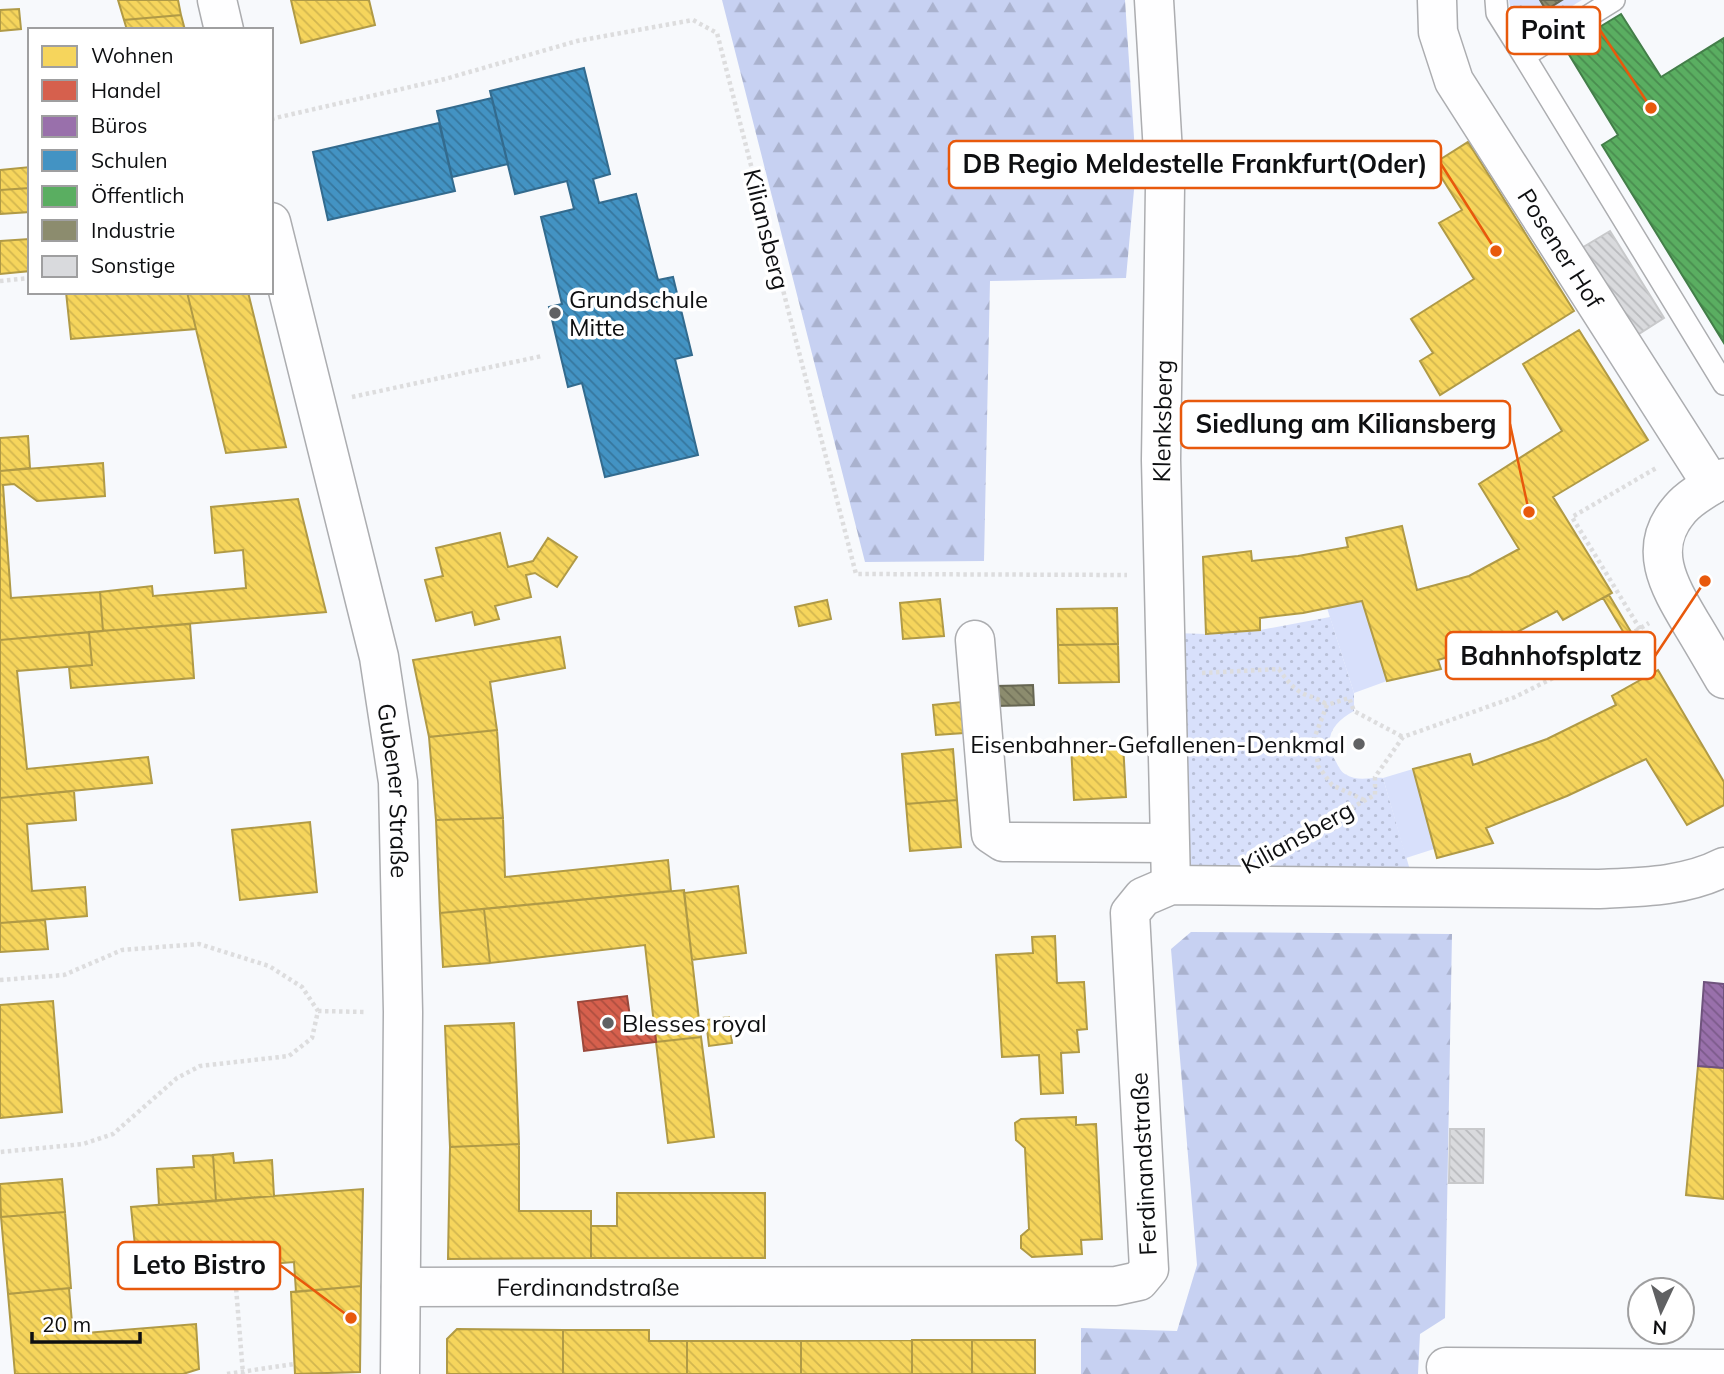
<svg xmlns="http://www.w3.org/2000/svg" width="1724" height="1374" font-family="Mulish,sans-serif">
  <style>
    .grass { fill: url(#grass-tufts) }
    .forest { fill: url(#forest-firs) }
    .park { fill: url(#park-dots) }
    .garden { fill: #d8e0fb }
    .homes { fill: url(#homes-back-hatch); stroke: #b09a46; stroke-width: 2 }
    .shops { fill: url(#shops-back-hatch); stroke: #9a483b; stroke-width: 2 }
    .offices { fill: url(#offices-back-hatch); stroke: #6f537d; stroke-width: 2 }
    .schools { fill: url(#schools-back-hatch); stroke: #336b8e; stroke-width: 2 }
    .public { fill: url(#public-back-hatch); stroke: #437e49; stroke-width: 2 }
    .industry { fill: url(#industry-back-hatch); stroke: #666652; stroke-width: 2 }
    .building { fill: url(#building-back-hatch); stroke: #c8c9cb; stroke-width: 2 }
    .lines { fill: none; stroke-linecap: round; stroke-linejoin: round }
    .service-casing { stroke: #acadb0; stroke-width: 24 }
    .minor-casing { stroke: #acadb0; stroke-width: 41 }
    .path { stroke: #ddddde; stroke-width: 4.5; stroke-dasharray: 3.5 3.5; stroke-linecap: butt }
    .service { stroke: #fefeff; stroke-width: 21 }
    .minor { stroke: #fefeff; stroke-width: 38 }
    .poi-dot { fill: #606163; stroke: #fff; stroke-width: 2.5 }
    .labels { text-anchor: middle; dominant-baseline: central; stroke-width: 7; stroke-linejoin: round; paint-order: stroke }
    .street-label { font-size: 24px; fill: #0e0f11; stroke: #fff }
    .poi-label { font-size: 24px; fill: #0e0f11; stroke: #fff; text-anchor: start }
    .leader { fill: none; stroke: #e8590c; stroke-width: 2.5 }
    .callout-dot { fill: #e8590c; stroke: #fff; stroke-width: 2.5 }
    .callout { fill: #fff; stroke: #e8590c; stroke-width: 2.5 }
    .callout-label { font-size: 26px; text-anchor: middle; font-weight: bold; fill: #0e0f11 }
  </style>
  <defs>
    <pattern id="grass-tufts" width="24" height="20" patternUnits="userSpaceOnUse" patternTransform="scale(1.75)"><rect width="24" height="20" fill="#d8e0fb"/><path d="M3 7l-1-3M5 7V3M7 7l1-3M15 17l-1-3M17 17v-4M19 17l1-3" fill="none" stroke="#b8bfd6"/></pattern>
    <pattern id="forest-firs" width="22" height="20" patternUnits="userSpaceOnUse" patternTransform="scale(1.75)"><rect width="22" height="20" fill="#c7d1f2"/><path d="M5 1l3.5 6h-7zM16 11l3.5 6h-7z" fill="#aab2ce"/></pattern>
    <pattern id="park-dots" width="8" height="8" patternUnits="userSpaceOnUse" patternTransform="scale(1.75)"><rect width="8" height="8" fill="#d8e0fb"/><path d="M2 2h.1M6 6h.1" fill="none" stroke="#b8bfd6" stroke-width="1.8" stroke-linecap="round"/></pattern>
    <pattern id="homes-back-hatch" width="6" height="6" patternUnits="userSpaceOnUse" patternTransform="scale(1.75)"><rect width="6" height="6" fill="#f6d55c"/><path d="M-1 5l2 2M0 0l6 6M5-1l2 2" fill="none" stroke="#d2b64f"/></pattern>
    <pattern id="shops-back-hatch" width="6" height="6" patternUnits="userSpaceOnUse" patternTransform="scale(1.75)"><rect width="6" height="6" fill="#d6604d"/><path d="M-1 5l2 2M0 0l6 6M5-1l2 2" fill="none" stroke="#ac4e3f"/></pattern>
    <pattern id="offices-back-hatch" width="6" height="6" patternUnits="userSpaceOnUse" patternTransform="scale(1.75)"><rect width="6" height="6" fill="#9970ab"/><path d="M-1 5l2 2M0 0l6 6M5-1l2 2" fill="none" stroke="#7b5a8a"/></pattern>
    <pattern id="schools-back-hatch" width="6" height="6" patternUnits="userSpaceOnUse" patternTransform="scale(1.75)"><rect width="6" height="6" fill="#4393c3"/><path d="M-1 5l2 2M0 0l6 6M5-1l2 2" fill="none" stroke="#36769d"/></pattern>
    <pattern id="public-back-hatch" width="6" height="6" patternUnits="userSpaceOnUse" patternTransform="scale(1.75)"><rect width="6" height="6" fill="#5aae61"/><path d="M-1 5l2 2M0 0l6 6M5-1l2 2" fill="none" stroke="#498c4f"/></pattern>
    <pattern id="industry-back-hatch" width="6" height="6" patternUnits="userSpaceOnUse" patternTransform="scale(1.75)"><rect width="6" height="6" fill="#8c8c6e"/><path d="M-1 5l2 2M0 0l6 6M5-1l2 2" fill="none" stroke="#717159"/></pattern>
    <pattern id="building-back-hatch" width="6" height="6" patternUnits="userSpaceOnUse" patternTransform="scale(1.75)"><rect width="6" height="6" fill="#d9dadd"/><path d="M-1 5l2 2M0 0l6 6M5-1l2 2" fill="none" stroke="#b9babd"/></pattern>
  </defs>
  <rect width="100%" height="100%" fill="#f7f9fc"/>
  <path class="grass" d="M 1509,0 L 1540,0 L 1546,10 L 1562,0 L 1582,0 C 1562,12 1514,45 1509,0 Z"/>
  <path class="forest" d="M 722,0 L 1125,0 L 1136,168 L 1126,278 L 990,281 L 984,561 L 865,562 Z
    M 1191,932 L 1452,934 L 1445,1318 L 1420,1334 L 1418,1374 L 1081,1374 L 1081,1328 L 1177,1331 L 1197,1265 L 1171,949 Z"/>
  <path class="park" d="M 1330,617 L 1354,693 L 1354,711 C 1334,722 1322,737 1335,760 C 1338,765 1340,771 1345,774 C 1357,782 1370,777 1383,778 L 1410,870 L 1180,874 L 1174,633 L 1206,634 L 1260,630 Z"/>
  <path class="garden" d="M 1362,601 L 1387,681 L 1354,693 L 1327,608 Z
    M 1413,769 L 1434,849 L 1406,858 L 1383,778 Z"/>
  <path class="homes" d="M 118,0 L 178,0 L 181,15 L 124,20 Z
    M 291,0 L 369,0 L 375,25 L 301,43 Z
    M 19,9 L 21,29 L 0,31 L 0,10 Z
    M 181,15 L 185,30 L 127,30 L 124,20 Z
    M 1468,142 L 1574,311 L 1440,395 L 1420,361 L 1433,353 L 1411,319 L 1474,279 L 1439,223 L 1462,210 L 1433,164 Z
    M 30,167 L 30,188 L 0,190 L 0,170 Z
    M 30,188 L 30,212 L 0,214 L 0,190 Z
    M 29,239 L 30,271 L 0,274 L 0,241 Z
    M 66,292 L 187,292 L 196,329 L 71,339 Z
    M 187,292 L 248,292 L 286,447 L 226,453 Z
    M 1579,330 L 1648,440 L 1553,497 L 1612,593 L 1563,620 L 1557,611 L 1500,641 L 1438,660 L 1441,669 L 1387,681 L 1362,601 L 1303,613 L 1260,618 L 1260,630 L 1206,634 L 1203,557 L 1251,551 L 1252,561 L 1298,556 L 1348,547 L 1346,538 L 1402,526 L 1417,590 L 1469,576 L 1519,549 L 1479,484 L 1562,431 L 1523,364 Z
    M 28,436 L 30,468 L 0,471 L 0,438 Z
    M 103,463 L 105,496 L 37,501 L 14,484 L 3,485 L 11,598 L 100,592 L 103,631 L 0,640 L 0,471 Z
    M 298,499 L 326,612 L 103,631 L 100,592 L 152,586 L 153,596 L 246,588 L 243,550 L 215,553 L 211,507 Z
    M 500,533 L 508,567 L 533,561 L 548,538 L 577,557 L 557,587 L 535,573 L 526,575 L 531,597 L 495,606 L 499,619 L 475,625 L 472,612 L 436,621 L 425,580 L 443,576 L 436,548 Z
    M 1609,595 L 1655,672 L 1649,675 L 1603,598 Z
    M 940,599 L 944,636 L 903,639 L 900,603 Z
    M 827,600 L 831,619 L 799,626 L 795,607 Z
    M 1117,608 L 1118,644 L 1058,645 L 1057,609 Z
    M 190,624 L 194,678 L 71,688 L 69,667 L 92,665 L 89,632 Z
    M 89,632 L 92,665 L 17,671 L 27,769 L 148,757 L 152,783 L 0,798 L 0,640 Z
    M 560,637 L 565,668 L 490,682 L 497,730 L 429,737 L 413,660 Z
    M 1118,644 L 1119,682 L 1059,683 L 1058,645 Z
    M 1658,670 L 1724,782 L 1724,805 L 1687,825 L 1646,759 L 1567,796 L 1486,828 L 1493,843 L 1437,858 L 1413,769 L 1470,754 L 1473,765 L 1547,739 L 1616,705 L 1612,696 Z
    M 962,702 L 964,733 L 936,735 L 933,705 Z
    M 497,730 L 503,818 L 436,820 L 429,737 Z
    M 1123,743 L 1126,797 L 1074,800 L 1071,746 Z
    M 953,749 L 957,800 L 906,804 L 902,754 Z
    M 74,791 L 76,820 L 27,824 L 32,891 L 85,887 L 87,916 L 0,923 L 0,798 Z
    M 957,800 L 961,847 L 910,851 L 906,804 Z
    M 503,818 L 505,877 L 668,860 L 671,891 L 440,913 L 436,820 Z
    M 310,822 L 317,892 L 240,900 L 232,830 Z
    M 738,886 L 746,953 L 692,960 L 684,893 Z
    M 684,890 L 701,1037 L 656,1042 L 645,945 L 490,963 L 484,909 Z
    M 484,909 L 490,963 L 443,967 L 440,913 Z
    M 45,920 L 48,949 L 0,952 L 0,923 Z
    M 1055,936 L 1057,983 L 1084,982 L 1087,1029 L 1077,1030 L 1079,1052 L 1061,1053 L 1063,1093 L 1041,1094 L 1039,1055 L 1002,1057 L 996,955 L 1033,953 L 1032,937 Z
    M 53,1001 L 62,1112 L 0,1118 L 0,1005 Z
    M 729,1017 L 732,1043 L 709,1046 L 706,1020 Z
    M 514,1023 L 519,1144 L 450,1147 L 445,1026 Z
    M 701,1037 L 714,1137 L 668,1143 L 656,1042 Z
    M 1698,1066 L 1724,1068 L 1724,1199 L 1686,1195 Z
    M 1076,1117 L 1076,1125 L 1096,1124 L 1102,1239 L 1081,1240 L 1082,1254 L 1032,1257 L 1021,1248 L 1021,1236 L 1029,1229 L 1025,1148 L 1016,1140 L 1015,1123 L 1021,1119 Z
    M 519,1144 L 519,1211 L 591,1211 L 591,1258 L 448,1259 L 450,1147 Z
    M 233,1153 L 234,1163 L 272,1160 L 274,1196 L 216,1201 L 213,1155 Z
    M 213,1155 L 216,1201 L 159,1205 L 157,1169 L 194,1167 L 193,1156 Z
    M 62,1179 L 65,1212 L 1,1217 L 0,1184 Z
    M 363,1189 L 361,1286 L 296,1292 L 294,1262 L 138,1275 L 131,1207 Z
    M 617,1193 L 765,1193 L 765,1258 L 591,1258 L 591,1226 L 617,1226 Z
    M 65,1212 L 71,1288 L 8,1294 L 1,1217 Z
    M 361,1286 L 360,1372 L 295,1374 L 291,1292 Z
    M 69,1288 L 73,1334 L 196,1324 L 199,1369 L 183,1374 L 15,1374 L 8,1294 Z
    M 457,1329 L 563,1330 L 563,1374 L 447,1374 L 447,1339 Z
    M 563,1330 L 649,1330 L 649,1341 L 687,1341 L 687,1374 L 563,1374 Z
    M 912,1340 L 912,1374 L 801,1374 L 801,1341 Z
    M 912,1340 L 972,1340 L 972,1374 L 912,1374 Z
    M 972,1340 L 1035,1340 L 1035,1374 L 972,1374 Z
    M 687,1341 L 801,1341 L 801,1374 L 687,1374 Z"/>
  <path class="shops" d="M 627,996 L 631,1024 L 654,1021 L 656,1042 L 584,1051 L 578,1002 Z"/>
  <path class="offices" d="M 1704,982 L 1724,984 L 1724,1068 L 1698,1066 Z"/>
  <path class="schools" d="M 584,68 L 610,174 L 593,179 L 599,203 L 636,194 L 658,280 L 673,277 L 692,355 L 675,359 L 698,455 L 605,477 L 582,383 L 568,387 L 549,307 L 562,304 L 541,217 L 574,209 L 567,181 L 515,194 L 490,91 Z
    M 492,98 L 508,164 L 452,177 L 437,111 Z
    M 439,123 L 455,191 L 328,220 L 313,152 Z"/>
  <path class="public" d="M 1621,14 L 1661,77 L 1724,38 L 1724,343 L 1602,145 L 1618,135 L 1565,48 Z"/>
  <path class="industry" d="M 1540,0 L 1562,0 L 1546,10 Z
    M 1033,685 L 1034,705 L 995,706 L 995,686 Z"/>
  <path class="building" d="M 1610,231 L 1664,318 L 1634,337 L 1580,249 Z
    M 1450,1129 L 1484,1129 L 1483,1183 L 1449,1183 Z"/>
  <g class="lines">
    <defs>
      <path id="service" d="M 1496,0 L 1497,13 L 1524,56
        M 1614,0 L 1524,56 L 1724,384"/>
      <g id="minor">
        <path d="M 217,0 L 224,30"/>
        <path d="M 1154,0 L 1165,187 L 1161,460 L 1171,885"/>
        <path id="s1" d="M 1437,0 L 1438,32 L 1454,81 L 1712,485"/>
        <path id="s2" d="M 271,222 L 379,657 L 398,782 L 403,1012 L 400,1374"/>
        <path d="M 1724,478 C 1709,487 1691,496 1680,509 C 1646,548 1669,586 1691,623 C 1702,641 1713,660 1724,679"/>
        <path d="M 975,640 L 991,834 L 1003,842 L 1169,843"/>
        <path id="s3" d="M 401,1287 L 1116,1286 L 1139,1281 L 1149,1269 L 1130,913 L 1143,897 L 1171,885 L 1597,889 C 1640,887 1685,887 1724,867"/>
        <path d="M 1446,1367 L 1724,1369"/>
      </g>
    </defs>
    <use href="#service" class="service-casing"/>
    <use href="#minor" class="minor-casing"/>
    <path class="path" d="M 271,119 L 445,79 L 577,41 L 693,20 L 717,33 L 856,574 L 1127,575
      M 0,281 L 30,278
      M 352,397 L 542,356
      M 1640,629 L 1572,517 L 1658,467
      M 1202,673 L 1279,669 C 1285,678 1291,686 1300,692 C 1309,697 1319,698 1327,705
      M 1364,800 L 1332,785 L 1318,766 L 1315,736 L 1327,705 L 1349,698 L 1354,711 L 1403,737
      M 1277,848 L 1375,795 L 1375,777 L 1403,737 L 1515,697 L 1581,664 L 1649,623
      M 0,980 L 64,975 L 122,950 L 199,944 L 269,966 L 302,987 L 318,1011 L 312,1038 L 289,1056 L 200,1066 L 177,1078 L 113,1134 L 83,1144 L 0,1152
      M 318,1011 L 366,1012
      M 235,1275 L 243,1374
      M 227,1374 L 294,1364"/>
    <use href="#service" class="service"/>
    <use href="#minor" class="minor"/>
  </g>
  <g class="poi-dot">
    <circle cx="555" cy="313" r="7"/>
    <circle cx="1359" cy="744" r="7"/>
    <circle cx="608" cy="1023" r="7"/>
  </g>
  <g class="labels">
    <g class="street-label">
      <text transform="translate(767 229) rotate(76)">Kiliansberg</text>
      <text stroke="none"><textPath href="#s1" startOffset="282">Posener Hof</textPath></text>
      <text transform="translate(1162 421) rotate(-89)">Klenksberg</text>
      <text stroke="none"><textPath href="#s2" startOffset="583">Gubener Straße</textPath></text>
      <text transform="translate(1297 837) rotate(-29)">Kiliansberg</text>
      <text transform="translate(1143 1164) rotate(-93)">Ferdinandstraße</text>
      <text stroke="none"><textPath href="#s3" startOffset="187">Ferdinandstraße</textPath></text>
    </g>
    <g class="poi-label">
      <text x="569" y="299">Grundschule<tspan x="569" dy="28">Mitte</tspan></text>
      <text x="1345" y="744" text-anchor="end">Eisenbahner-Gefallenen-Denkmal</text>
      <text x="622" y="1023">Blesses royal</text>
    </g>
  </g>
  <path class="leader" d="M1651 108L1600 30M1496 251L1441 164M1529 512L1510 424M1705 581L1655 656M351 1318L280 1265"/>
  <g class="callout-dot">
    <circle cx="1651" cy="108" r="7"/>
    <circle cx="1496" cy="251" r="7"/>
    <circle cx="1529" cy="512" r="7"/>
    <circle cx="1705" cy="581" r="7"/>
    <circle cx="351" cy="1318" r="7"/>
  </g>
  <g class="callout">
    <rect x="1507" y="7" width="93" height="47" rx="7"/>
    <rect x="949" y="141" width="492" height="47" rx="7"/>
    <rect x="1181" y="401" width="329" height="47" rx="7"/>
    <rect x="1446" y="632" width="209" height="47" rx="7"/>
    <rect x="118" y="1242" width="162" height="47" rx="7"/>
  </g>
  <g class="callout-label">
    <text x="1553" y="39">Point</text>
    <text x="1195" y="173">DB Regio Meldestelle Frankfurt(Oder)</text>
    <text x="1346" y="433">Siedlung am Kiliansberg</text>
    <text x="1551" y="665">Bahnhofsplatz</text>
    <text x="199" y="1274">Leto Bistro</text>
  </g>
  <rect x="28" y="28" width="245" height="266" fill="#ffffff" stroke="#9f9fa0" stroke-width="2"/>
  <rect x="42" y="46" width="35" height="21" fill="#f6d55c" stroke="#9f9fa0" stroke-width="2"/>
  <text x="91" y="63" font-size="21" fill="#0e0f11">Wohnen</text>
  <rect x="42" y="80" width="35" height="21" fill="#d6604d" stroke="#9f9fa0" stroke-width="2"/>
  <text x="91" y="98" font-size="21" fill="#0e0f11">Handel</text>
  <rect x="42" y="116" width="35" height="21" fill="#9970ab" stroke="#9f9fa0" stroke-width="2"/>
  <text x="91" y="133" font-size="21" fill="#0e0f11">Büros</text>
  <rect x="42" y="150" width="35" height="21" fill="#4393c3" stroke="#9f9fa0" stroke-width="2"/>
  <text x="91" y="168" font-size="21" fill="#0e0f11">Schulen</text>
  <rect x="42" y="186" width="35" height="21" fill="#5aae61" stroke="#9f9fa0" stroke-width="2"/>
  <text x="91" y="203" font-size="21" fill="#0e0f11">Öffentlich</text>
  <rect x="42" y="220" width="35" height="21" fill="#8c8c6e" stroke="#9f9fa0" stroke-width="2"/>
  <text x="91" y="238" font-size="21" fill="#0e0f11">Industrie</text>
  <rect x="42" y="256" width="35" height="21" fill="#d9dadd" stroke="#9f9fa0" stroke-width="2"/>
  <text x="91" y="273" font-size="21" fill="#0e0f11">Sonstige</text>
  <g transform="translate(1661 1311) rotate(184)"><circle r="33" fill="#ffffff" stroke="#9f9fa0" stroke-width="2"/>
  <path d="M0-5L12 26L0 18L-12 26Z" fill="#606163"/>
  <text y="-10" font-size="19" font-weight="bold" text-anchor="middle" fill="#0e0f11">N</text>
  </g>
  <path d="M32 1332v10h108v-10" fill="none" stroke="#0e0f11" stroke-width="3.5"/>
  <text x="42" y="1332" font-size="21" fill="#0e0f11" stroke="#ffffff" stroke-width="5" paint-order="stroke">20 m</text>
</svg>
